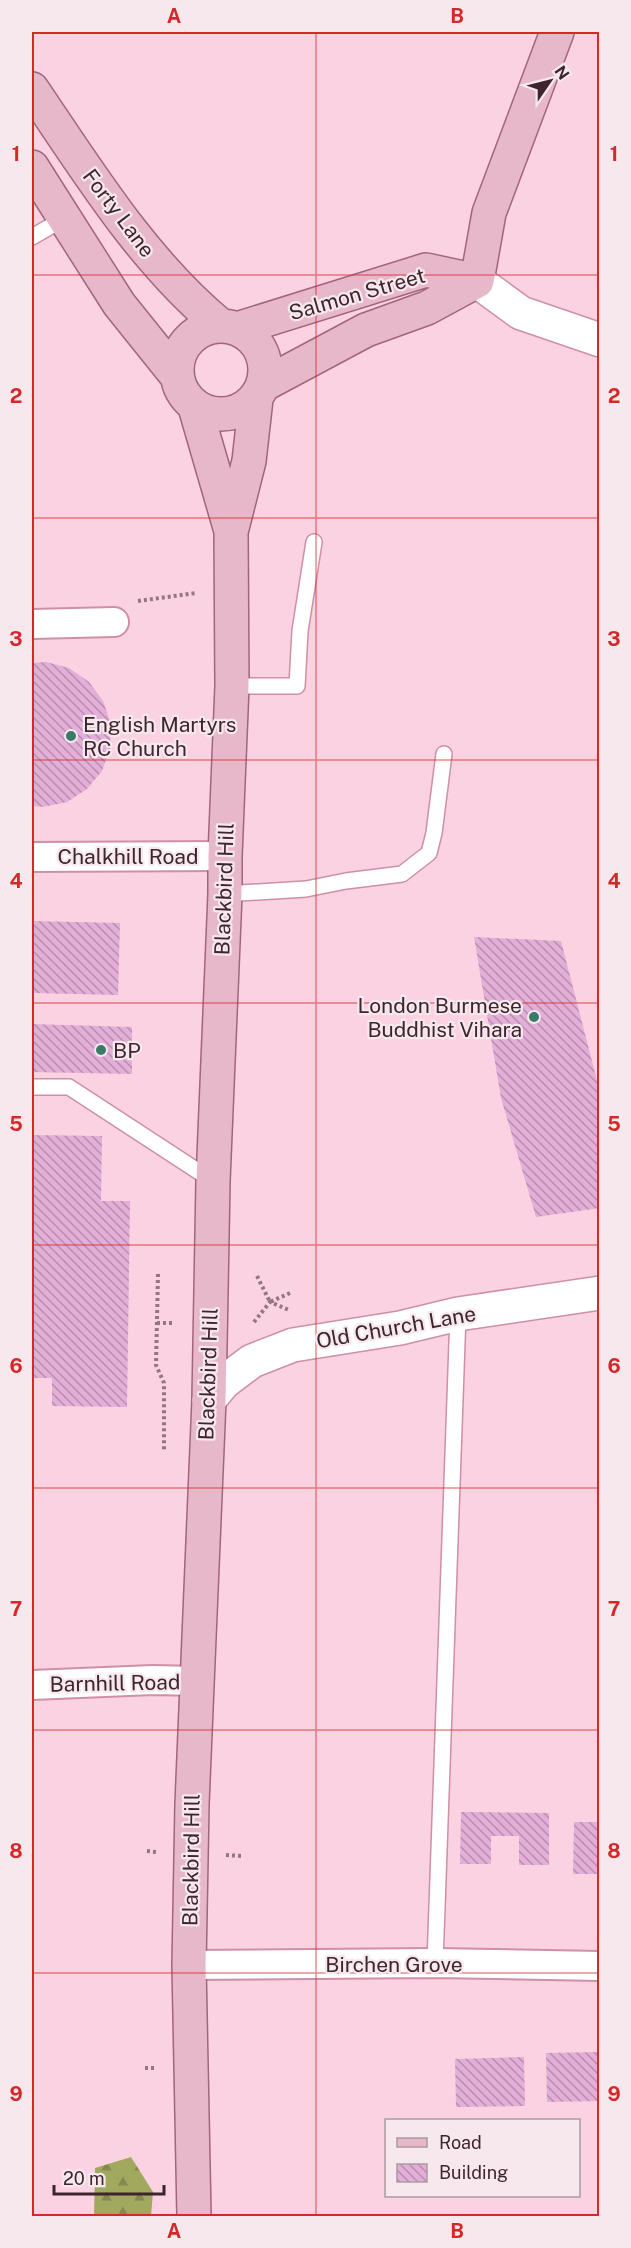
<svg xmlns="http://www.w3.org/2000/svg" width="631" height="2248" font-family="'Public Sans',sans-serif">
  <style>
    .forest { fill: url(#forest-firs) }
    .building { fill: url(#building-back-hatch) }
    .lines { fill: none; stroke-linecap: round; stroke-linejoin: round }
    .lane-casing { stroke: #ce8fa7; stroke-width: 18 }
    .street-casing { stroke: #ce8fa7; stroke-width: 32 }
    .secondary-casing { stroke: #ce8fa7; stroke-width: 36 }
    .primary-casing { stroke: #a1657d; stroke-width: 36 }
    .path { stroke: #957581; stroke-width: 4; stroke-dasharray: 3 3; stroke-linecap: butt }
    .lane { stroke: #fff; stroke-width: 15 }
    .street { stroke: #fff; stroke-width: 28 }
    .secondary { stroke: #fff; stroke-width: 33 }
    .primary { stroke: #e7b8ca; stroke-width: 33 }
    .grid { fill: none; stroke: #d62828; stroke-width: 1.5; stroke-opacity: 0.55 }
    .poi-dot { fill: #397a69; stroke: #f6e8ed; stroke-width: 2 }
    .labels { text-anchor: middle; dominant-baseline: central; stroke-width: 4.5; stroke-linejoin: round; paint-order: stroke }
    .street-label { font-size: 21px; fill: #3d242e; stroke: #f6e8ed }
    .poi-label { font-size: 21px; fill: #3d242e; stroke: #f6e8ed; text-anchor: start }
    .neatline { fill: none; stroke: #d62828; stroke-width: 2 }
    .grid-label { font-size: 20px; text-anchor: middle; font-weight: bold; fill: #d62828 }
  </style>
  <defs>
    <pattern id="forest-firs" width="22" height="20" patternUnits="userSpaceOnUse" patternTransform="scale(1.5)"><rect width="22" height="20" fill="#a1a95f"/><path d="M5 1l3.5 6h-7zM16 11l3.5 6h-7z" fill="#84894f"/></pattern>
    <pattern id="building-back-hatch" width="6" height="6" patternUnits="userSpaceOnUse" patternTransform="scale(1.5)"><rect width="6" height="6" fill="#e3aed7"/><path d="M-1 5l2 2M0 0l6 6M5-1l2 2" fill="none" stroke="#b98daf"/></pattern>
  </defs>
  <rect width="100%" height="100%" fill="#fbd2e1"/>
  <path class="forest" d="M 131,2157 L 153,2192 L 151,2216 L 94,2216 L 95,2168 Z"/>
  <path class="building" d="M 46,662 L 69,668 L 89,682 L 103,701 L 111,724 L 110,748 L 102,771 L 87,789 L 67,802 L 43,807 L 32,806 L 32,663 Z
    M 32,921 L 120,923 L 118,995 L 32,993 Z
    M 474,937 L 561,941 L 600,1092 L 600,1208 L 536,1217 L 501,1098 Z
    M 32,1024 L 132,1027 L 132,1074 L 32,1072 Z
    M 32,1135 L 102,1136 L 101,1201 L 130,1201 L 127,1407 L 52,1406 L 52,1378 L 32,1378 Z
    M 461,1812 L 549,1813 L 549,1865 L 519,1865 L 519,1836 L 491,1836 L 491,1864 L 460,1864 Z
    M 574,1822 L 600,1822 L 600,1874 L 573,1874 Z
    M 600,2052 L 600,2101 L 547,2102 L 546,2053 Z
    M 524,2057 L 525,2106 L 456,2107 L 455,2059 Z"/>
  <g class="lines">
    <defs>
      <path id="lane" d="M 32,237 L 65,218
        M 232,686 L 297,686 L 300,631 L 314,542
        M 225,894 L 306,889 L 346,881 L 402,874 L 429,853 L 434,833 L 444,754
        M 32,1087 L 69,1087 L 213,1181
        M 435,1963 L 458,1314"/>
      <path id="street" d="M 32,624 L 114,622
        M 32,857 L 225,856
        M 32,1685 L 153,1680 L 198,1681
        M 189,1965 L 435,1963 L 600,1966"/>
      <path id="secondary" d="M 477,281 L 521,313 L 600,340
        M 209,1400 L 224,1382 L 252,1361 L 293,1345 L 400,1328 L 458,1314 L 600,1293"/>
      <path id="primary" d="M 32,89 C 89,173 142,260 220,325
        M 32,167 L 119,304 L 176,375
        M 477,281 L 489,213 L 557,32
        M177 370a44 44 0 1 1 88 0a44 44 0 1 1-88 0Z
        M 237,329 L 426,270 L 477,281
        M 263,385 L 366,330 L 427,308 L 477,281
        M 195,407 L 231,531
        M 194,2216 L 189,1965 L 192,1804 L 209,1400 L 213,1181 L 225,894 L 225,856 L 232,686 L 231,532 L 249,461 L 256,399"/>
    </defs>
    <use href="#lane" class="lane-casing"/>
    <use href="#street" class="street-casing"/>
    <use href="#secondary" class="secondary-casing"/>
    <use href="#primary" class="primary-casing"/>
    <path class="path" d="M 138,601 L 196,593
      M 158,1274 L 156,1365 L 164,1383 L 164,1451
      M 257,1276 L 270,1302 L 290,1293
      M 254,1322 L 270,1302 L 289,1310
      M 157,1323 L 175,1323
      M 147,1851 L 156,1852
      M 226,1855 L 241,1856
      M 145,2068 L 156,2068"/>
    <use href="#lane" class="lane"/>
    <use href="#street" class="street"/>
    <use href="#secondary" class="secondary"/>
    <use href="#primary" class="primary"/>
  </g>
  <path class="grid" d="M 316,32 L 316,2216M 32,275 L 600,275M 32,518 L 600,518M 32,760 L 600,760M 32,1003 L 600,1003M 32,1245 L 600,1245M 32,1488 L 600,1488M 32,1730 L 600,1730M 32,1973 L 600,1973"/>
  <g class="poi-dot">
    <circle cx="71" cy="736" r="6"/>
    <circle cx="534" cy="1017" r="6"/>
    <circle cx="101" cy="1050" r="6"/>
  </g>
  <g class="labels">
    <g class="street-label">
      <text transform="translate(119 213) rotate(53)">Forty Lane</text>
      <text transform="translate(357 294) rotate(-16)">Salmon Street</text>
      <text x="128" y="856">Chalkhill Road</text>
      <text transform="translate(224 889) rotate(-88)">Blackbird Hill</text>
      <text transform="translate(396 1327) rotate(-10)">Old Church Lane</text>
      <text transform="translate(208 1374) rotate(-88)">Blackbird Hill</text>
      <text transform="translate(115 1683) rotate(-1)">Barnhill Road</text>
      <text transform="translate(191 1860) rotate(-89)">Blackbird Hill</text>
      <text x="394" y="1964">Birchen Grove</text>
    </g>
    <g class="poi-label">
      <text x="83" y="724">English Martyrs<tspan x="83" dy="24">RC Church</tspan></text>
      <text x="522" y="1005" text-anchor="end">London Burmese<tspan x="522" dy="24">Buddhist Vihara</tspan></text>
      <text x="113" y="1050">BP</text>
    </g>
  </g>
  <rect width="631" height="2248" fill="none" stroke="#f6e8ed" stroke-width="66"/>
  <rect x="385" y="2119" width="195" height="78" fill="#f6e8ed" stroke="#ac9aa1" stroke-width="1.5"/>
  <rect x="397" y="2138" width="30" height="9" fill="#e7b8ca" stroke="#ac9aa1" stroke-width="1.5"/>
  <text x="439" y="2149" font-size="18" fill="#3d242e">Road</text>
  <rect x="397" y="2164" width="30" height="18" fill="url(#building-back-hatch)" stroke="#ac9aa1" stroke-width="1.5"/>
  <text x="439" y="2179" font-size="18" fill="#3d242e">Building</text>
  <g transform="translate(550 81) rotate(55)" stroke="#f6e8ed" stroke-width="4.5" paint-order="stroke">
  <path d="M0-4.5L10 22L0 15L-10 22Z" fill="#3d242e"/>
  <text y="-9" font-size="16" font-weight="bold" text-anchor="middle" fill="#3d242e">N</text>
  </g>
  <path d="M54 2185v9h110v-9" fill="none" stroke="#3d242e" stroke-width="3"/>
  <text x="63" y="2185" font-size="18" fill="#3d242e" stroke="#f6e8ed" stroke-width="4.5" paint-order="stroke">20 m</text>
  <rect x="33" y="33" width="565" height="2182" class="neatline"/>
  <g class="grid-label">
    <text x="174" y="23">A</text>
    <text x="457" y="23">B</text>
    <text x="16" y="161">1</text>
    <text x="614" y="161">1</text>
    <text x="16" y="403">2</text>
    <text x="614" y="403">2</text>
    <text x="16" y="646">3</text>
    <text x="614" y="646">3</text>
    <text x="16" y="888">4</text>
    <text x="614" y="888">4</text>
    <text x="16" y="1131">5</text>
    <text x="614" y="1131">5</text>
    <text x="16" y="1373">6</text>
    <text x="614" y="1373">6</text>
    <text x="16" y="1616">7</text>
    <text x="614" y="1616">7</text>
    <text x="16" y="1858">8</text>
    <text x="614" y="1858">8</text>
    <text x="16" y="2101">9</text>
    <text x="614" y="2101">9</text>
    <text x="174" y="2238">A</text>
    <text x="457" y="2238">B</text>
  </g>
</svg>
